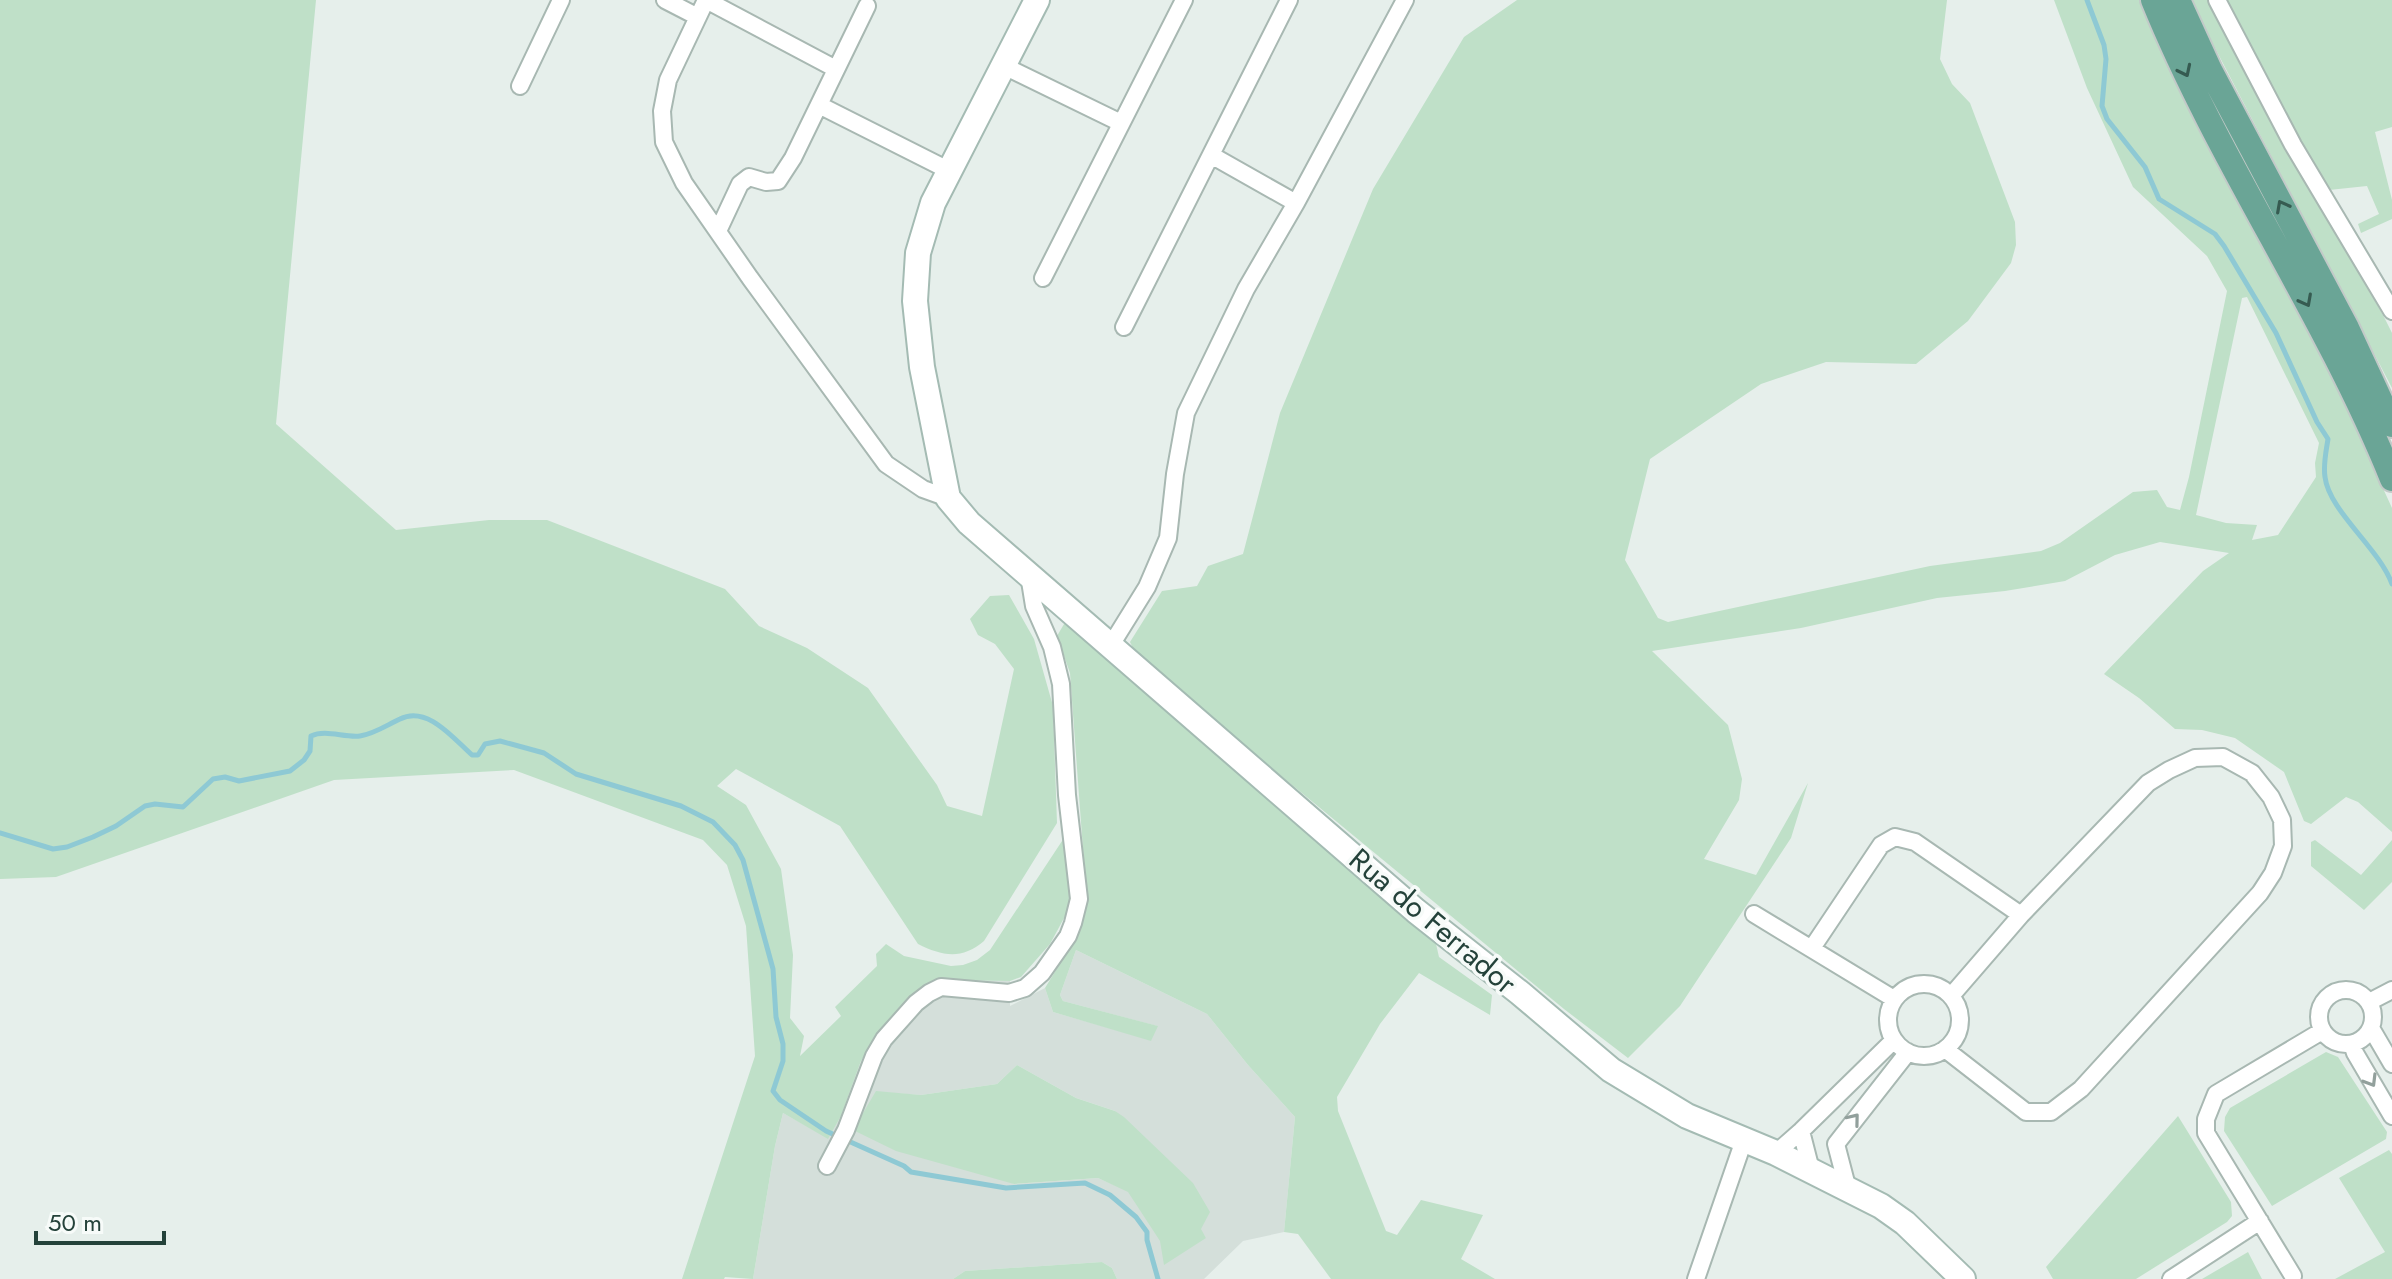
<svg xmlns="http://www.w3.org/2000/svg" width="2392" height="1279" font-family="Jost,sans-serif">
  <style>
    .built { fill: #d4dfda; fill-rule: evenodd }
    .green { fill: #bfe0c8; fill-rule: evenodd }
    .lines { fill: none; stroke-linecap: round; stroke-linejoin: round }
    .stream { stroke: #8ec9d4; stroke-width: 5 }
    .street-casing { stroke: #a8b8b2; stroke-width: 20 }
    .secondary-casing { stroke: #a4bbb3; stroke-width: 28 }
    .primary-casing { stroke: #c2cac8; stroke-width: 28 }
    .street { stroke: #fff; stroke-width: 16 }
    .secondary { stroke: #fff; stroke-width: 24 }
    .primary { stroke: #6aa596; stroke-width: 24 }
    .oneway { stroke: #365b51 }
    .oneway2 { stroke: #92a09c }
    .labels { text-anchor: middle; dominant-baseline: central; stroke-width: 7; stroke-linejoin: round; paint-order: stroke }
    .street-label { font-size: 30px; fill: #24423a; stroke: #f7fbf9 }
  </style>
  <rect width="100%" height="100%" fill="#e6efeb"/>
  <path class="built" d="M 1076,950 L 1207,1014 L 1248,1065 L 1295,1117 L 1284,1232 L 1243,1241 L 1204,1279 L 1117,1279 L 1112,1268 L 1102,1262 L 965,1271 L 953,1279 L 753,1279 L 775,1146 L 783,1113 L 828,1138 L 841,1116 L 861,1061 L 872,1044 L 912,996 L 937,980 L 1010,981 L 1010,1006 L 1045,988 L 1053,1012 L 1151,1040 L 1157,1026 L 1063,1001 L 1060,995 ZM 1017,1065 L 1076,1098 L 1115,1111 L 1206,1238 L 1130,1192 L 1098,1178 L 1014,1184 L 876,1092 L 921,1095 L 997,1084 Z"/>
  <path class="green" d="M 0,0 L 316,0 L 276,424 L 396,530 L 489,520 L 547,520 L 725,589 L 759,626 L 807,648 L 868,688 L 937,785 L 947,806 L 982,816 L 1014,669 L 995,644 L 978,635 L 970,619 L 990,596 L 1009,595 L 1034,639 L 1053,706 L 1057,823 L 984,941 C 962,960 942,956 918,944 L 840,826 L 736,769 L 717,786 L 746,805 L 781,869 L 793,955 L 790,1018 L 804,1036 L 800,1056 L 841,1016 L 835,1007 L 877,966 L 876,954 L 886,944 L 904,956 L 951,966 L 963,965 L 977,960 L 990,950 L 1064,838 L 1071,894 L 1070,907 L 1050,944 L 1021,977 L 1010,981 L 938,980 L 912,996 L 872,1044 L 861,1061 L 841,1116 L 828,1139 L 783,1113 L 775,1146 L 753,1279 L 725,1277 L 724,1279 L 682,1279 L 755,1056 L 746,926 L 727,865 L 703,840 L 514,770 L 334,780 L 56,877 L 0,879 Z
    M 1517,0 L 1947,0 L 1940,59 L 1952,84 L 1970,103 L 2015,222 L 2016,245 L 2011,263 L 1968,321 L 1916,364 L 1826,362 L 1761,384 L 1650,459 L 1625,560 L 1658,618 L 1668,622 L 1930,566 L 2041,551 L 2060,543 L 2133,492 L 2157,490 L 2167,507 L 2180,510 L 2189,477 L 2227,291 L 2207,256 L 2133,187 L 2087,88 L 2054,0 L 2139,0 L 2198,129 L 2332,377 L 2392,508 L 2392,832 L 2358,802 L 2346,797 L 2311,824 L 2304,821 L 2284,772 L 2235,738 L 2202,730 L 2175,729 L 2139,698 L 2104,674 L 2203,571 L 2229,553 L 2160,542 L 2115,555 L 2065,581 L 2005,591 L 1937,598 L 1801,628 L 1652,651 L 1728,725 L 1742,779 L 1739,800 L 1704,859 L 1756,875 L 1808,783 L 1791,838 L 1680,1006 L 1628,1058 L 1564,1009 L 1138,658 L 1130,642 L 1162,591 L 1197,586 L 1208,566 L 1243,554 L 1280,413 L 1373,189 L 1464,37 ZM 2247,297 L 2319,443 L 2315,463 L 2316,477 L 2278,535 L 2252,540 L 2257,525 L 2226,523 L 2196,515 L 2242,298 Z
    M 2193,0 L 2209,0 L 2277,132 L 2383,315 L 2392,333 L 2392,388 L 2202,23 Z
    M 2222,0 L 2392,0 L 2392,127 L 2375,132 L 2392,200 L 2392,219 L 2361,233 L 2358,224 L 2379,214 L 2367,186 L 2329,190 Z
    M 1067,619 L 1434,935 L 1439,957 L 1492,995 L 1490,1015 L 1419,973 L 1380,1024 L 1337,1097 L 1338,1111 L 1386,1231 L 1397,1235 L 1421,1200 L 1483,1215 L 1461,1259 L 1495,1279 L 1331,1279 L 1298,1234 L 1284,1232 L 1295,1117 L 1248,1065 L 1207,1014 L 1076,950 L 1060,995 L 1063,1001 L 1158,1026 L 1151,1041 L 1053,1012 L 1045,988 L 1070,947 L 1087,904 L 1070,673 L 1057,636 Z
    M 2315,840 L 2361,875 L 2392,840 L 2392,882 L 2364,910 L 2311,866 L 2311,842 Z
    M 2326,1052 L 2338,1057 L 2387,1132 L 2386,1139 L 2272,1206 L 2224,1131 L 2225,1117 L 2230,1108 Z
    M 1017,1065 L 1076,1098 L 1115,1111 L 1124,1117 L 1193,1183 L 1210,1212 L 1201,1229 L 1206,1238 L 1164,1265 L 1160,1241 L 1128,1192 L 1098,1178 L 1014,1184 L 896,1151 L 853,1130 L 876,1091 L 921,1095 L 997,1084 Z
    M 2178,1116 L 2231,1202 L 2232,1216 L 2227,1222 L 2136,1279 L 2053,1279 L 2046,1267 Z
    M 2389,1150 L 2392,1154 L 2392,1279 L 2335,1279 L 2385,1252 L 2339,1178 Z
    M 2248,1252 L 2262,1279 L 2202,1279 Z
    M 1102,1262 L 1112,1268 L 1117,1279 L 953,1279 L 965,1271 Z"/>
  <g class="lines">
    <path class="stream" d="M 2087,0 L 2104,45 L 2106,59 L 2102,106 L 2107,119 L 2145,167 L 2159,199 L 2215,234 L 2224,246 L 2276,333 L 2317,422 L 2328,439 C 2326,452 2323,465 2325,477 C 2329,511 2379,548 2392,584
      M 0,833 L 53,849 L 67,847 L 93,837 L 116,826 L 145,806 L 155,804 L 183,807 L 213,779 L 225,777 L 239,781 L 290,771 L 304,760 L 310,751 L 311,736 C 326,729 344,738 360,736 C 374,734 387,725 400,719 C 427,705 453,738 472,755 L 478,755 L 485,744 L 500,741 L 544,753 L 576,774 L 681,806 L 713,822 L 735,845 L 743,860 L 773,969 L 776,1017 L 783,1044 L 783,1061 L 773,1091 L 780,1100 L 826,1131 L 904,1166 L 911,1172 L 1006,1188 L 1085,1183 L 1110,1195 L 1136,1217 L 1147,1232 L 1147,1240 L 1158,1279"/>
    <defs>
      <path id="street" d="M 665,0 L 698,17
        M 706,0 L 668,80 L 662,111 L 664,142 L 684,183 L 750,278 L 886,464 L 923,489 L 948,498
        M 706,0 L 836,69
        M 2217,0 L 2293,145 L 2392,311
        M 1004,66 L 1121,123
        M 520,86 L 561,0
        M 819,105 L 950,171
        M 1211,155 L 1296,203
        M 718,231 L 740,184 L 749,177 L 766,182 L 778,181 L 793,158 L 867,6
        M 1043,278 L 1184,0
        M 1124,327 L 1289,0
        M 1111,645 L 1147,587 L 1168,538 L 1175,474 L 1186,413 L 1246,289 L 1296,203 L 1405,0
        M 1754,914 L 1894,999
        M 1812,948 L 1881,845 L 1895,837 L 1915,842 L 2021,915
        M1888 1020a36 36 0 1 1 72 0a36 36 0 1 1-72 0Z
        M2319 1017a27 27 0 1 1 54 0a27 27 0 1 1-54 0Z
        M 2369,1002 L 2392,990
        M 2371,1028 L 2392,1064
        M 2352,1044 L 2355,1053 L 2392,1116
        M 1945,1049 L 2026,1112 L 2051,1112 L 2081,1089 L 2260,893 L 2273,873 L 2283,846 L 2282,820 L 2271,797 L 2252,773 L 2223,757 L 2195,758 L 2169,770 L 2148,783 L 2021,915 L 1951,996
        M 1801,1131 L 1811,1170
        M 1776,1153 L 1801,1131 L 1894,1040
        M 827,1166 L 846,1130 L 874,1056 L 884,1039 L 916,1003 L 929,993 L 941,987 L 1009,993 L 1025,988 L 1042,973 L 1068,936 L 1073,923 L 1079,899 L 1067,795 L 1061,684 L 1052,647 L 1034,606 L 1029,575
        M 1848,1190 L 1836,1144 L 1908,1052
        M 2293,1276 L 2206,1133 L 2206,1119 L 2216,1094 L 2322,1031
        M 1696,1279 L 1744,1140
        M 2171,1279 L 2260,1221"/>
      <path id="secondary" d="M 1037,0 L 933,203 L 918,253 L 915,301 L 922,367 L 948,498 L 969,523 L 1416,911 L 1520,993 L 1611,1070 L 1687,1116 L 1776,1153 L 1881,1206 L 1905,1223 L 1963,1279"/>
      <path id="primary" d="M 2153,0 C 2220,165 2325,313 2392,479
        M 2178,0 L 2210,70 L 2347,328 L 2392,425"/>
    </defs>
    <use href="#street" class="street-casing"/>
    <use href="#secondary" class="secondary-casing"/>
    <use href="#primary" class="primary-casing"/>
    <use href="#street" class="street"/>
    <use href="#secondary" class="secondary"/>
    <use href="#primary" class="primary"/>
  </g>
  <defs><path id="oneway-chevron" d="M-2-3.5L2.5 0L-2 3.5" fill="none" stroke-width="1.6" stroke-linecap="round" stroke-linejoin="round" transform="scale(2)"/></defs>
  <g class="oneway">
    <use href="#oneway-chevron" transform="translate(2185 71) rotate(64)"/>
    <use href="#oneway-chevron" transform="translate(2282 206) rotate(-118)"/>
    <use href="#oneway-chevron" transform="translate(2306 301) rotate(62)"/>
  </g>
  <g class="oneway2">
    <use href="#oneway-chevron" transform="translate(2371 1081) rotate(59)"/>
    <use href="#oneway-chevron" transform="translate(1854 1119) rotate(-51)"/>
  </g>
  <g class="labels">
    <g class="street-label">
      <text transform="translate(1433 921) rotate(40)">Rua do Ferrador</text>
    </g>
  </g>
  <path d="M36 1231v12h128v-12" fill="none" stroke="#24423a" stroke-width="4"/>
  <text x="48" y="1231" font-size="24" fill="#24423a" stroke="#f7fbf9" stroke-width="6" paint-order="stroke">50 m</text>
</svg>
